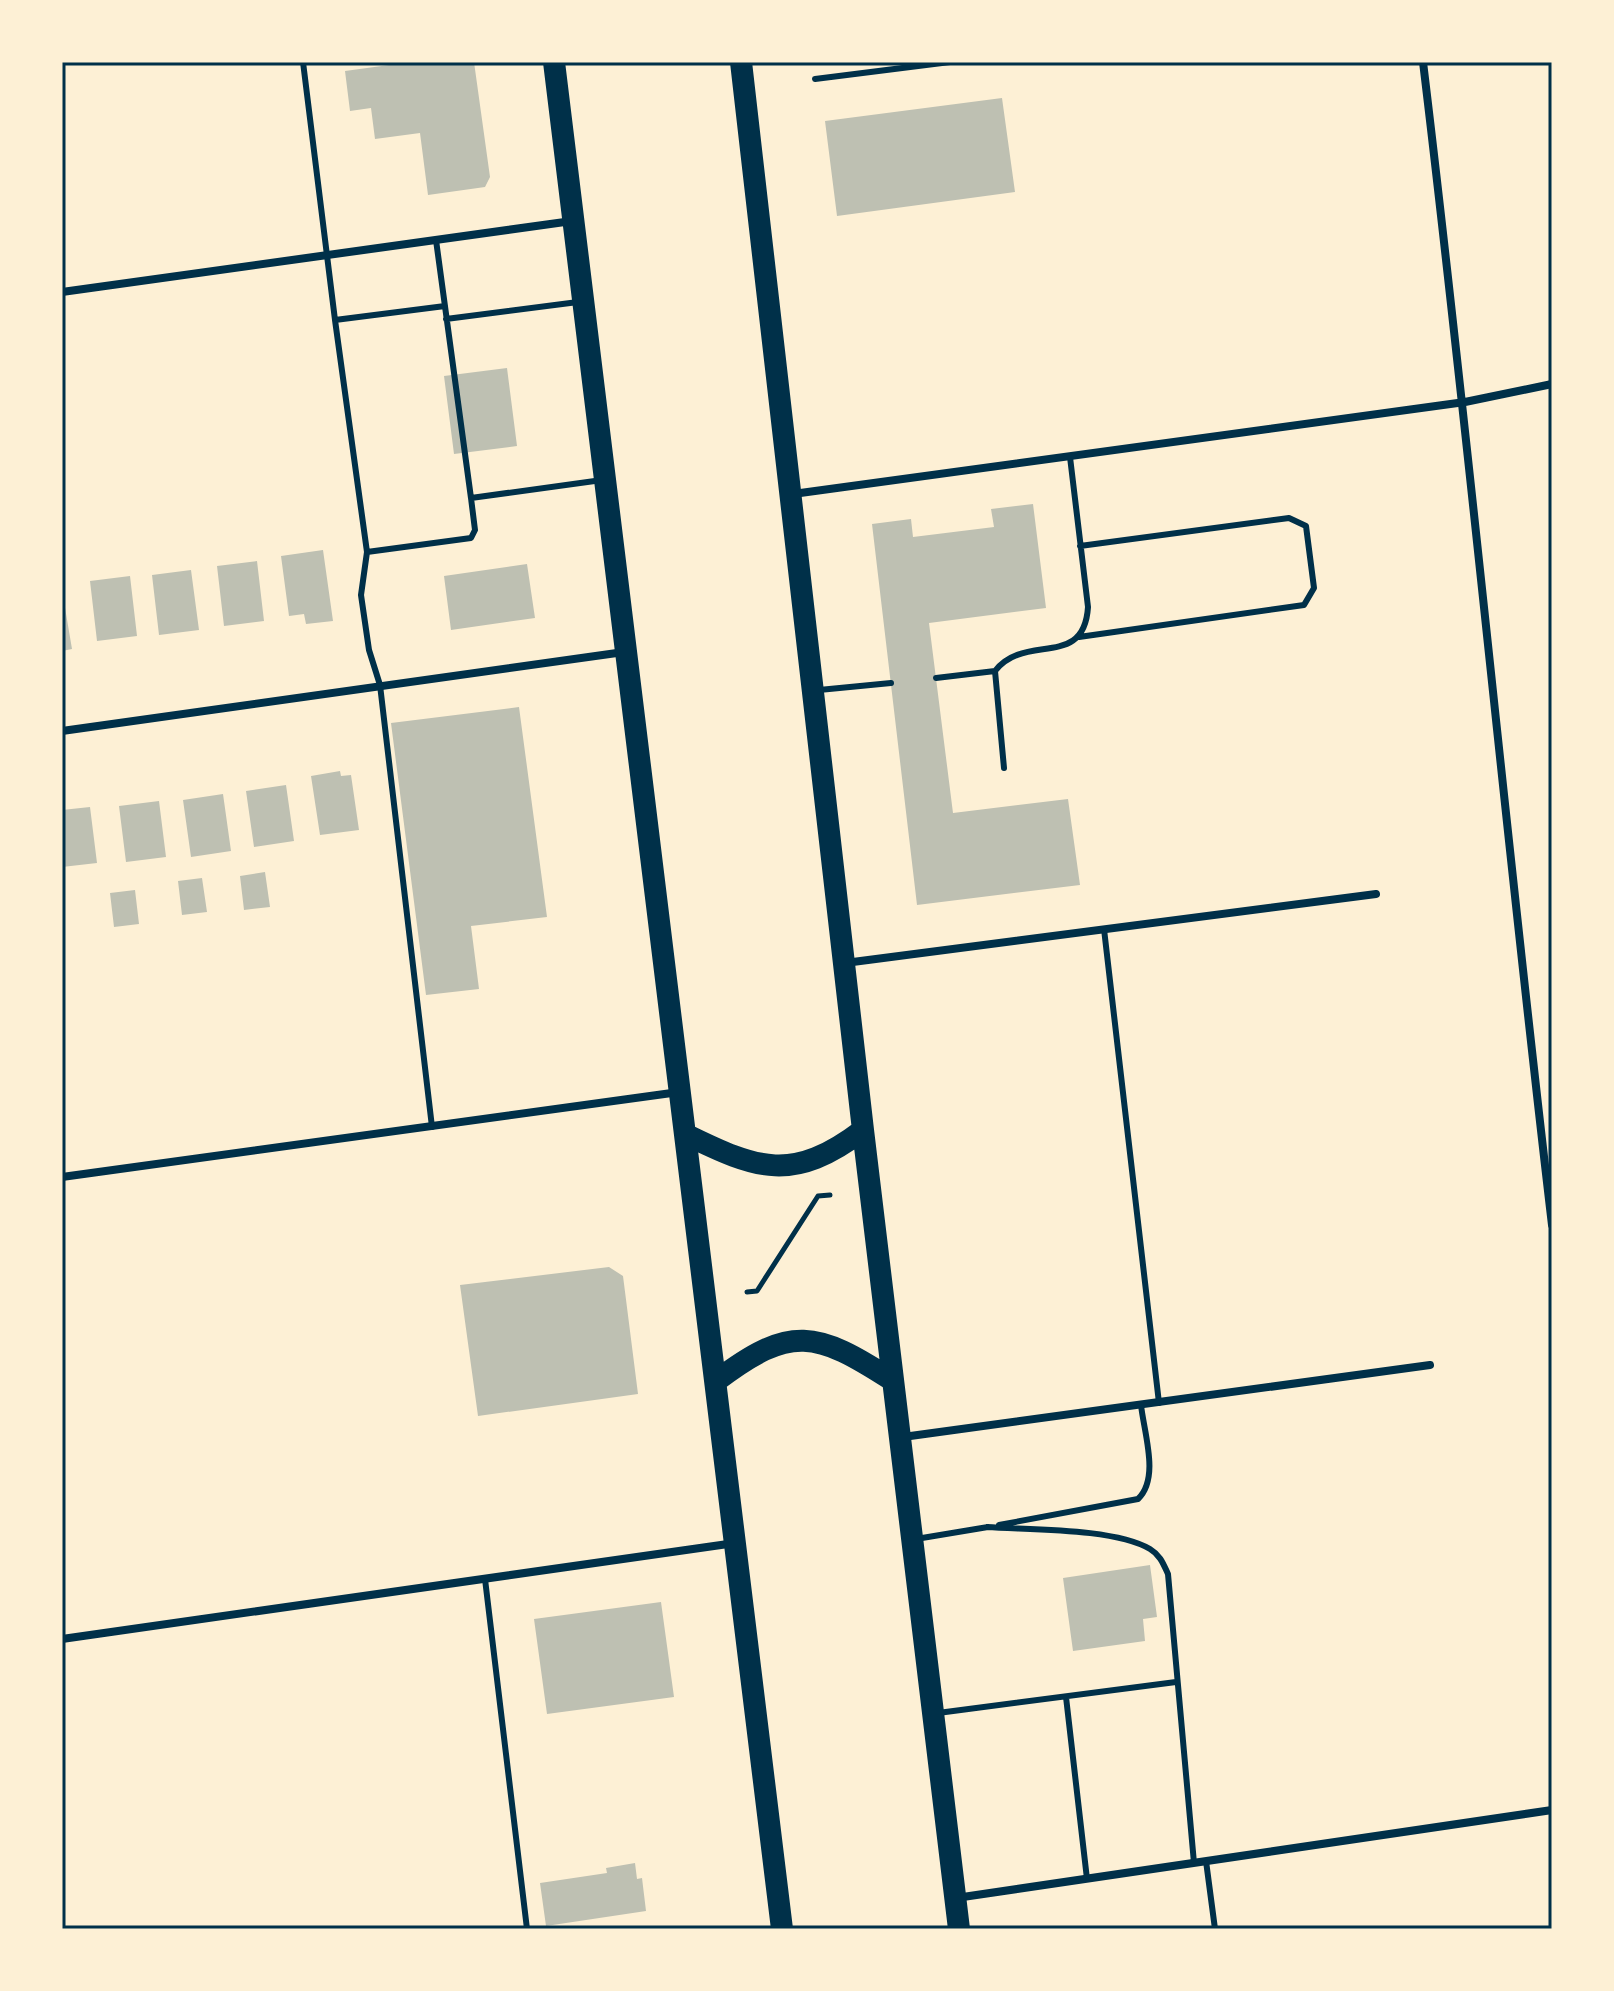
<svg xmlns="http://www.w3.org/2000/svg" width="1614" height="1991" font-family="Poppins,sans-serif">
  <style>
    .building { fill: #bec0b2 }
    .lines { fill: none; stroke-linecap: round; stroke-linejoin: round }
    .path { stroke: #003049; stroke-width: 5 }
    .service { stroke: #003049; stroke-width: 6 }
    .minor { stroke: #003049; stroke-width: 8 }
    .trunk { stroke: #003049; stroke-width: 22 }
    .neatline { fill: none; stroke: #003049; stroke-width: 3 }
  </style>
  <rect width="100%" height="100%" fill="#fdf0d5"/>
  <path class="building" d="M 411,62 L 474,62 L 490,177 L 485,187 L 428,195 L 420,133 L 375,139 L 371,108 L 350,111 L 345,71 Z
    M 1002,98 L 1015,192 L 837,216 L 825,121 Z
    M 507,368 L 517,446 L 454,454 L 444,376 Z
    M 1033,504 L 1046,608 L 929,623 L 953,813 L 1068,799 L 1080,885 L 917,905 L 872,524 L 911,519 L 913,537 L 994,527 L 991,509 Z
    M 323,550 L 333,621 L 306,624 L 304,614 L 289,616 L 281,556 Z
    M 257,561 L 264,621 L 224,626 L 217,566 Z
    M 527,564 L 535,618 L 451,630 L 444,576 Z
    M 191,570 L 199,630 L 159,635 L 152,575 Z
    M 130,576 L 137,636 L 97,641 L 90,581 Z
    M 62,590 L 72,649 L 62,651 Z
    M 519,707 L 547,917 L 471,926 L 479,989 L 426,995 L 391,723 Z
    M 340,771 L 341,776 L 351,775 L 359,830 L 320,835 L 311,776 Z
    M 286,785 L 294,841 L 254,847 L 246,791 Z
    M 223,794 L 231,851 L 191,857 L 183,800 Z
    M 159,801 L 166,857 L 126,862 L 119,806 Z
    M 90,807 L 97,863 L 62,867 L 62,810 Z
    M 265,872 L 270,907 L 244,910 L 240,876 Z
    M 202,878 L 207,912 L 182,915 L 178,881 Z
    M 135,890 L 139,924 L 114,927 L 110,893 Z
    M 609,1267 L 623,1276 L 638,1394 L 478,1416 L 460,1285 Z
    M 1150,1565 L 1157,1617 L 1143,1619 L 1145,1641 L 1073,1651 L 1063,1578 Z
    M 661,1602 L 674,1697 L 547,1714 L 534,1619 Z
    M 635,1863 L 637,1879 L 642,1878 L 646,1911 L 546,1926 L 540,1883 L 607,1873 L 606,1868 Z"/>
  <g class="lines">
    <path class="path" d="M 747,1292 L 757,1291 L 818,1196 L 830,1195"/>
    <path class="service" d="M 303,62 L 335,320 L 445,306
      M 815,79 L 950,62
      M 436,240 L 471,498 L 602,480
      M 446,319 L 578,302
      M 335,320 L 367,552 L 361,595 L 369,650 L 380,685 L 432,1127
      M 367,552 L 471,538 L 475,530 L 471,498
      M 1079,637 L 1304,605 L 1314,588 L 1306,526 L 1289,518 L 1080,546
      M 936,678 L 995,671
      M 819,690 L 891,683
      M 1004,768 L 995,671 C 1025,632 1084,670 1088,607 L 1070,457
      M 1104,929 L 1159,1403
      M 999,1525 L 1138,1499 C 1160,1478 1144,1433 1141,1405
      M 987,1527 C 1030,1530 1114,1528 1150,1549 C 1160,1555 1163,1563 1168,1574 L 1194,1863
      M 916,1539 L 988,1527
      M 485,1579 L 527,1929
      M 1066,1697 L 1087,1879
      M 938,1713 L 1176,1682
      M 1206,1861 L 1215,1929"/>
    <path class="minor" d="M 1423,62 C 1470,449 1506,838 1552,1225
      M 62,292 L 572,221
      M 793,494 L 1465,402 L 1552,384
      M 62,731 L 624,652
      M 845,963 L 1376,894
      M 62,1177 L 679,1092
      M 903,1437 L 1430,1365
      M 62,1639 L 735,1543
      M 956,1898 L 1552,1810"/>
    <path class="trunk" d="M 554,62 L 782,1929
      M 741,62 L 863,1130 L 959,1929
      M 685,1134 C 758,1170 793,1183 863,1130
      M 716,1381 C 791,1324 816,1331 892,1380"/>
  </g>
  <rect width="1614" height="1991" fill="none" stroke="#fdf0d5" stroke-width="128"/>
  <rect x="64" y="64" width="1486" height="1863" class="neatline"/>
</svg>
